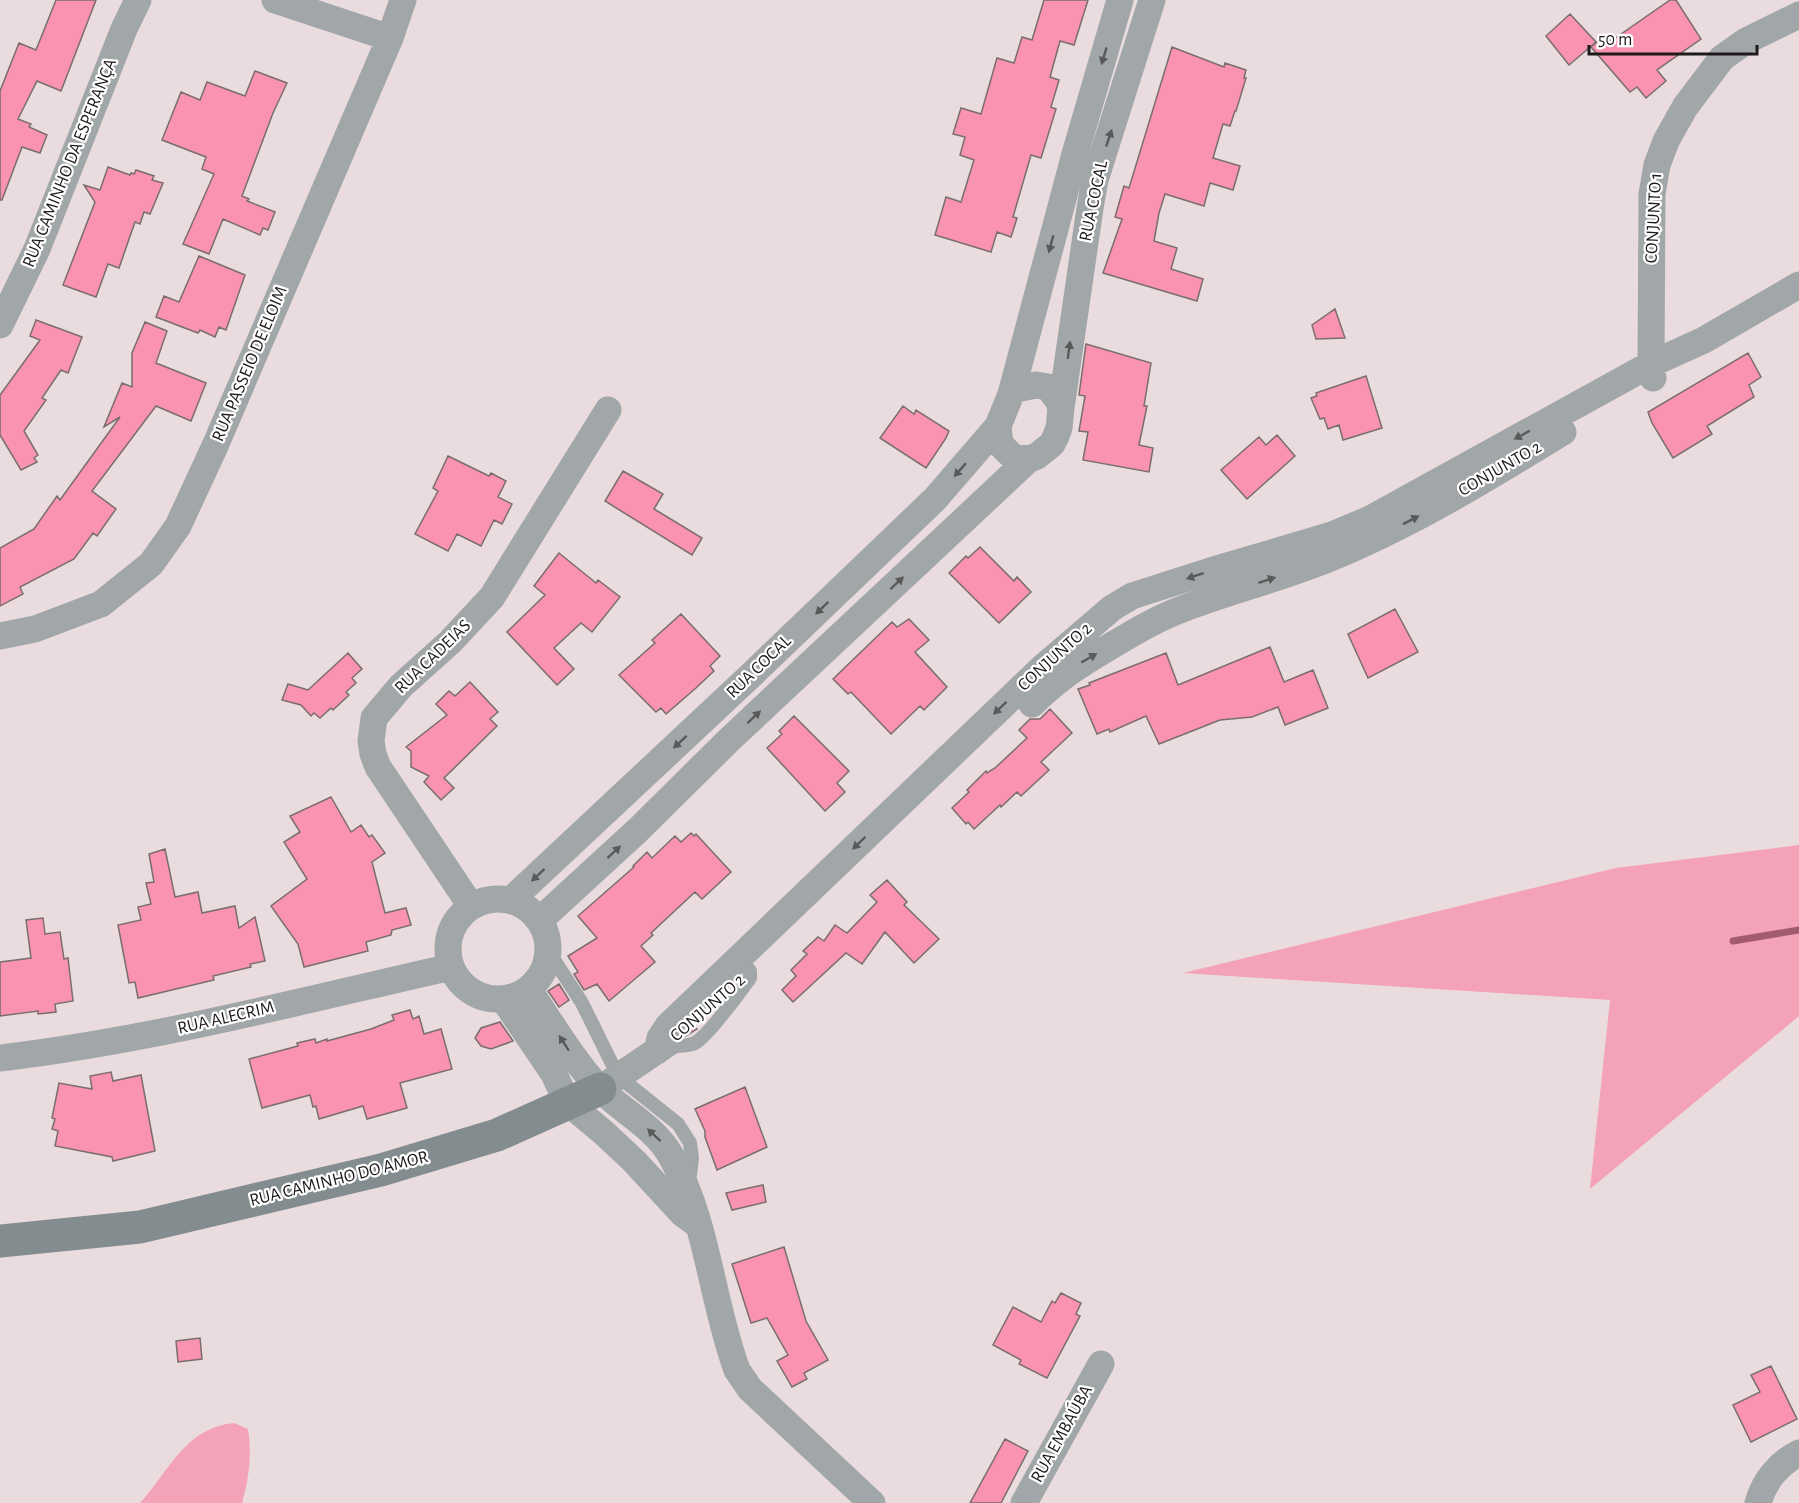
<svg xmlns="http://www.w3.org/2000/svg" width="1799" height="1503" font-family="'Alegreya Sans',sans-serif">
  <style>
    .green { fill: #f3a2b7 }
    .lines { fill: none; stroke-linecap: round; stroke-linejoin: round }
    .stream { stroke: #a35c6f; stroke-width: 7 }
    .building { fill: #fa93af; stroke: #796d6f; stroke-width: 1.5 }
    .lane { stroke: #a1a7a8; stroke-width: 14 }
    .street { stroke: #a1a7a8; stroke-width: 27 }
    .secondary { stroke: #838c8e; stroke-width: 33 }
    .oneway { fill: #59595a }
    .labels { text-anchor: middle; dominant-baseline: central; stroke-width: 4.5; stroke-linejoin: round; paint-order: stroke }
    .street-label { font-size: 18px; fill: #1e191a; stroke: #fff }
  </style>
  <rect width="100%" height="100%" fill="#eadcde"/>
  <path class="green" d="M 1799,845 L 1799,1016 L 1590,1189 L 1610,1000 L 1183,973 L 1616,868 Z
    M 234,1423 L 248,1429 C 252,1455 249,1478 242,1503 L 140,1503 C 170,1470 185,1428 234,1423 Z"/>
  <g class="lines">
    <path class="stream" d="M 1733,941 L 1799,930"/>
  </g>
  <path class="building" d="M 56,0 L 96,0 L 61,91 L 37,81 L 18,119 L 31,124 L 29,127 L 47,135 L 40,153 L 22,147 L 2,200 L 0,200 L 0,91 L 19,43 L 36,50 Z
    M 1044,0 L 1088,0 L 1074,45 L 1060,41 L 1050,77 L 1059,80 L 1051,107 L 1056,109 L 1041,158 L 1031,155 L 1013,217 L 1017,218 L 1011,237 L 997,232 L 991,252 L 935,235 L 946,197 L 961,202 L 974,160 L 960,155 L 965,137 L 953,134 L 961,108 L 981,114 L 997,58 L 1014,63 L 1022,37 L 1032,40 Z
    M 1670,0 L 1676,0 L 1701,39 L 1657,70 L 1666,81 L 1646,98 L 1637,87 L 1630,92 L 1591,47 L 1606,35 L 1611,41 Z
    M 1570,14 L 1596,42 L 1569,65 L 1546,36 Z
    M 1172,47 L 1224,67 L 1225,63 L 1246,70 L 1244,78 L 1246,78 L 1236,111 L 1235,111 L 1230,126 L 1223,124 L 1213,158 L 1240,166 L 1233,190 L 1210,183 L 1204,206 L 1165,194 L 1159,213 L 1154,241 L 1177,248 L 1171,269 L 1203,279 L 1197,301 L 1103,273 L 1122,219 L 1115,217 L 1124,186 L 1129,188 Z
    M 255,71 L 287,83 L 273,113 L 242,196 L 249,199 L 247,201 L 275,212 L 268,230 L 263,228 L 260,235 L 223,219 L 209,254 L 183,244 L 214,174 L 202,169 L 206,157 L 162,140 L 181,92 L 200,100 L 207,82 L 245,96 Z
    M 108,167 L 130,175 L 131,173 L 134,174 L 136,170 L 154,176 L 152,180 L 163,183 L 150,214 L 144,212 L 140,224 L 135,222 L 119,268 L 108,264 L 96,297 L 63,285 L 95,202 L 84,185 L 100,190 Z
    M 199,256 L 245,275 L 226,330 L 219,327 L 215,337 L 200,330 L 198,333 L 156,317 L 164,296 L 179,302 Z
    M 1335,309 L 1345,338 L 1316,339 L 1312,325 Z
    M 36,320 L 82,337 L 68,373 L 61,370 L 42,398 L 46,400 L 24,431 L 38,455 L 34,458 L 37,462 L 21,470 L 0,435 L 0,395 L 40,340 L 30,336 Z
    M 145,322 L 167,331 L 156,363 L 206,383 L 191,421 L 156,406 L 92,491 L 116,509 L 97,536 L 93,533 L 74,559 L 20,587 L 23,594 L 0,606 L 0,548 L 34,529 L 57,496 L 60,500 L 120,417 L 104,427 L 122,383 L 132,387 L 132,353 Z
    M 1086,344 L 1151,363 L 1144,406 L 1147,406 L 1139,445 L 1153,448 L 1149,472 L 1083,460 L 1088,432 L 1079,431 L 1085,396 L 1079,395 Z
    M 1748,353 L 1761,377 L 1749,385 L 1754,397 L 1707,426 L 1712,434 L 1673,458 L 1652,423 L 1648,412 Z
    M 1366,376 L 1382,428 L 1343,440 L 1339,425 L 1328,429 L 1324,418 L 1320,419 L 1311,398 L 1317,396 L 1316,393 Z
    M 903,406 L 914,414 L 916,410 L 949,431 L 946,438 L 926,468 L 880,438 Z
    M 1277,435 L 1295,456 L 1247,499 L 1221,470 L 1259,437 L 1266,445 Z
    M 448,456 L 489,476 L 491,473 L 506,481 L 498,497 L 512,504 L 502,524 L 494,520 L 481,546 L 457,534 L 448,551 L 415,534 L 438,491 L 433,488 Z
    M 623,471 L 663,494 L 654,509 L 702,538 L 692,555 L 605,501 Z
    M 980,547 L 1014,581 L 1017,577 L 1031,592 L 999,623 L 949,573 L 966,556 L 968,558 Z
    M 559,553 L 596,583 L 598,580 L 620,597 L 592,632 L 581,623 L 554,648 L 574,669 L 557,685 L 507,632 L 545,595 L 534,586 Z
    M 1395,609 L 1418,652 L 1368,678 L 1348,634 Z
    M 681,614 L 720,656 L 710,666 L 714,671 L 696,688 L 666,714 L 661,708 L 656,712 L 619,675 L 655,643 L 652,640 Z
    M 909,619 L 929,640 L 915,652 L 947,687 L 924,710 L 920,706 L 891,734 L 851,692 L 848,694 L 833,679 L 892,622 L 897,627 Z
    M 1270,647 L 1284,682 L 1313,670 L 1328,708 L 1285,725 L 1278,707 L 1252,717 L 1220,720 L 1159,744 L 1146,716 L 1110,732 L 1109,729 L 1097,734 L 1078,689 L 1090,685 L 1089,683 L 1166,653 L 1178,685 Z
    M 348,653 L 362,669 L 352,678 L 356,683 L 346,692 L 349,695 L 333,710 L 331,708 L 320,718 L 314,713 L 311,716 L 301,705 L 282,700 L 288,684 L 308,690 Z
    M 470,682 L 498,712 L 490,719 L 497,726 L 444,778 L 454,788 L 441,800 L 424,782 L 429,776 L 411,767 L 411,751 L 406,747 L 447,715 L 436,704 L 449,691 L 455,696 Z
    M 1050,709 L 1072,733 L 1041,762 L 1049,770 L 1021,796 L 1017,792 L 1001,807 L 1000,805 L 974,829 L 968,822 L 966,824 L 952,808 L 969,792 L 967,790 L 986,771 L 987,773 L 995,768 L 1027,738 L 1019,730 L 1030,719 L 1040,719 Z
    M 794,716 L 849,771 L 837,783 L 845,792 L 825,811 L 767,748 L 782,734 L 779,731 Z
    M 331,797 L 351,832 L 361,825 L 369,837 L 372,835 L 385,853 L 372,862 L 385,913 L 406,908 L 411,925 L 392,930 L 391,935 L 366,942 L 368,951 L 304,967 L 298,944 L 271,906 L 307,879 L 284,842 L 300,832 L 290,816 Z
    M 691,833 L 694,836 L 696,834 L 731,872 L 702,899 L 695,892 L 651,933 L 653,935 L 641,946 L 655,962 L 609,1001 L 597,984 L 584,990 L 574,974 L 578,972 L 568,956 L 597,938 L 578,916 L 634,867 L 633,866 L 647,852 L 652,858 L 675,836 L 681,842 Z
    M 165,849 L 175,897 L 198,892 L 202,913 L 235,906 L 239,928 L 255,917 L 265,961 L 250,964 L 251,967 L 213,976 L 214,980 L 138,998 L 135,982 L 129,983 L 118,925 L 141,920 L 138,907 L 151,904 L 146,883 L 154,882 L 149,854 Z
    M 887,880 L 907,902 L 904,905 L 939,939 L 914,963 L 885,932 L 862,964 L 846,953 L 793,1002 L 782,990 L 796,976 L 791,970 L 807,954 L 803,951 L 818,937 L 824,941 L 835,925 L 847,933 L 877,902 L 870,895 Z
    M 43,918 L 45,934 L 60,932 L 64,959 L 68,958 L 73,1001 L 55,1004 L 56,1012 L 38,1014 L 38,1011 L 0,1016 L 0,962 L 31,958 L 26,920 Z
    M 559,984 L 569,1000 L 559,1007 L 548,991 Z
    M 410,1010 L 413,1019 L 419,1016 L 424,1034 L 441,1029 L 452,1069 L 400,1083 L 407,1108 L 367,1119 L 363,1106 L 319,1119 L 316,1106 L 313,1107 L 310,1095 L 262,1108 L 249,1059 L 298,1046 L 297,1043 L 315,1039 L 316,1043 L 327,1039 L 327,1041 L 371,1029 L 394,1020 L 392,1015 Z
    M 500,1022 L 513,1041 L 491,1049 L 481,1046 L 475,1038 L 481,1028 Z
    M 692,1025 L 697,1029 L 686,1036 L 684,1032 Z
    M 111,1072 L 113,1081 L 141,1075 L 155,1151 L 113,1161 L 112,1157 L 55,1146 L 58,1131 L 52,1129 L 55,1119 L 52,1118 L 59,1083 L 92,1089 L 90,1076 Z
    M 745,1087 L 767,1147 L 717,1170 L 705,1137 L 705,1131 L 695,1109 Z
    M 763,1185 L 766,1202 L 732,1210 L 726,1193 Z
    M 784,1247 L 806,1321 L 828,1360 L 804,1373 L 807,1379 L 792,1387 L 777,1361 L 788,1355 L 767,1318 L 751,1323 L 732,1264 Z
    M 1061,1293 L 1081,1303 L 1076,1314 L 1080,1316 L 1047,1378 L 1019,1364 L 1021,1360 L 993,1345 L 1013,1307 L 1041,1322 L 1052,1301 L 1055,1303 Z
    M 200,1338 L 202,1359 L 178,1362 L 176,1341 Z
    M 1771,1366 L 1797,1419 L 1751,1442 L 1733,1405 L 1760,1392 L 1751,1375 Z
    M 1005,1439 L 1028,1451 L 1001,1503 L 970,1503 Z"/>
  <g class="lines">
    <path class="lane" d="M 549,952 L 582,1003 L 618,1076 L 678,1124 L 685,1135 L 690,1143 L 692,1158 L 689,1183
      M 667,1046 C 676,1046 687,1047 695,1043 C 709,1035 739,993 750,978 L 750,971 L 740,958"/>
    <path class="street" d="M 275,0 L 390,38
      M 0,325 L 37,249 L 124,29 L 138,0
      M 1653,378 L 1651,364 L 1652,194 L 1657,165 L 1666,141 L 1685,107 L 1722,58 L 1746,41 L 1799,15
      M 1011,394 L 1075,154 L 1120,0
      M 1061,408 L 1090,208 L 1095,180 L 1152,0
      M 0,636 L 35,629 L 101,604 L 151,564 L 178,526 L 215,446 L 390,38 L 403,0
      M 1032,704 C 1061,676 1082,663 1116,643 C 1138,630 1160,617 1185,608 C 1236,589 1289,576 1340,554 C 1418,521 1491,476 1563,432
      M448 949a50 50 0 1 1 100 0a50 50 0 1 1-100 0Z
      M 511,900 L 747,679 L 935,499 L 998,426 L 1011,394 L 1016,389 L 1036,385 L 1048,387 L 1058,400 L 1061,408 L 1059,428 L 1056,436 L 1052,444 L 1037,456 L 1029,459 L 1013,457 L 1000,444 L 998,426
      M 471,906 L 378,767 L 373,754 L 371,741 L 374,718 L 401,686 L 450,642 L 492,597 L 608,410
      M 540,920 L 638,830 L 730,739 L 1029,459
      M 529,990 C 551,1023 571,1057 598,1087 C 621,1111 654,1126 671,1156 C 708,1221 711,1300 737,1370 L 750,1389 L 872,1503
      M 504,1000 L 554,1074 L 567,1102 L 604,1133 L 634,1161 L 683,1214 L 697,1224
      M 657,1051 L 660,1038 L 668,1026 L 1042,668 L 1112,608 L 1132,596 L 1210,571 L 1332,535 L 1370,519 L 1651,364 L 1704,340 L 1799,285
      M 0,1058 C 152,1040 301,1001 451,967
      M 600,1089 L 671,1041
      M 1024,1503 L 1101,1364
      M 1758,1503 C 1764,1481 1779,1463 1799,1453"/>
    <path class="secondary" d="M 0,1241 L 140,1227 L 381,1170 L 497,1135 L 600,1089"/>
  </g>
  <defs><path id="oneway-solid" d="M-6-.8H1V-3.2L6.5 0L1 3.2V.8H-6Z" transform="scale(1.5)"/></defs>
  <g class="oneway">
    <use href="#oneway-solid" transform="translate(1104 56) rotate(107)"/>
    <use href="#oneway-solid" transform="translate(1109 138) rotate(-71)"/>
    <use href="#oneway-solid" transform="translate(1051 244) rotate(105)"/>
    <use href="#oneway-solid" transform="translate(1069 350) rotate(-82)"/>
    <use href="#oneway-solid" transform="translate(1522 435) rotate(152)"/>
    <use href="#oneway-solid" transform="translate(960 470) rotate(131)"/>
    <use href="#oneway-solid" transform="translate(1411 520) rotate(-27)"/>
    <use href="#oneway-solid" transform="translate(1195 576) rotate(162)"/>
    <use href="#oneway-solid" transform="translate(1267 580) rotate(-18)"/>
    <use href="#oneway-solid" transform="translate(897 583) rotate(-43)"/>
    <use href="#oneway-solid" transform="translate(822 608) rotate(136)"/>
    <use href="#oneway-solid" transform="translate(1089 658) rotate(-30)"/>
    <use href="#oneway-solid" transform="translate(1000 708) rotate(136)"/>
    <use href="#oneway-solid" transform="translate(754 717) rotate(-43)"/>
    <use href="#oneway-solid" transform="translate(680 742) rotate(137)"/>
    <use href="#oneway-solid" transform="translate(859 843) rotate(136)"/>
    <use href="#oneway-solid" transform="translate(614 852) rotate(-43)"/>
    <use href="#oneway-solid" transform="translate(538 875) rotate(137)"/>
    <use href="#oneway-solid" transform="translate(564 1043) rotate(-123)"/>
    <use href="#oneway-solid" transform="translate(654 1135) rotate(-137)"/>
  </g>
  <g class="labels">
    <g class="street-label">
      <text transform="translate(70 163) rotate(-68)">RUA CAMINHO DA ESPERANÇA</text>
      <text transform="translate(1094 201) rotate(-78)">RUA COCAL</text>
      <text transform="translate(1654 218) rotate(-87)">CONJUNTO 1</text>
      <text transform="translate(250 364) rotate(-67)">RUA PASSEIO DE ELOIM</text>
      <text transform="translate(1500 469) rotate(-30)">CONJUNTO 2</text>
      <text transform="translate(433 657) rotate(-44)">RUA CADEIAS</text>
      <text transform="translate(1055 657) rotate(-42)">CONJUNTO 2</text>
      <text transform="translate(759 667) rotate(-44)">RUA COCAL</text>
      <text transform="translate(708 1008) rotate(-41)">CONJUNTO 2</text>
      <text transform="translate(226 1018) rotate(-13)">RUA ALECRIM</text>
      <text transform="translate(339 1179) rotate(-14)">RUA CAMINHO DO AMOR</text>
      <text transform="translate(1062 1434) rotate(-61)">RUA EMBAÚBA</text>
    </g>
  </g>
  <path d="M1589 45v9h168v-9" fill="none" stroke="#1e191a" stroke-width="3"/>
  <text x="1598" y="45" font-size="18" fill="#1e191a" stroke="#ffffff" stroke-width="4.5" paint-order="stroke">50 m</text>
</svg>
